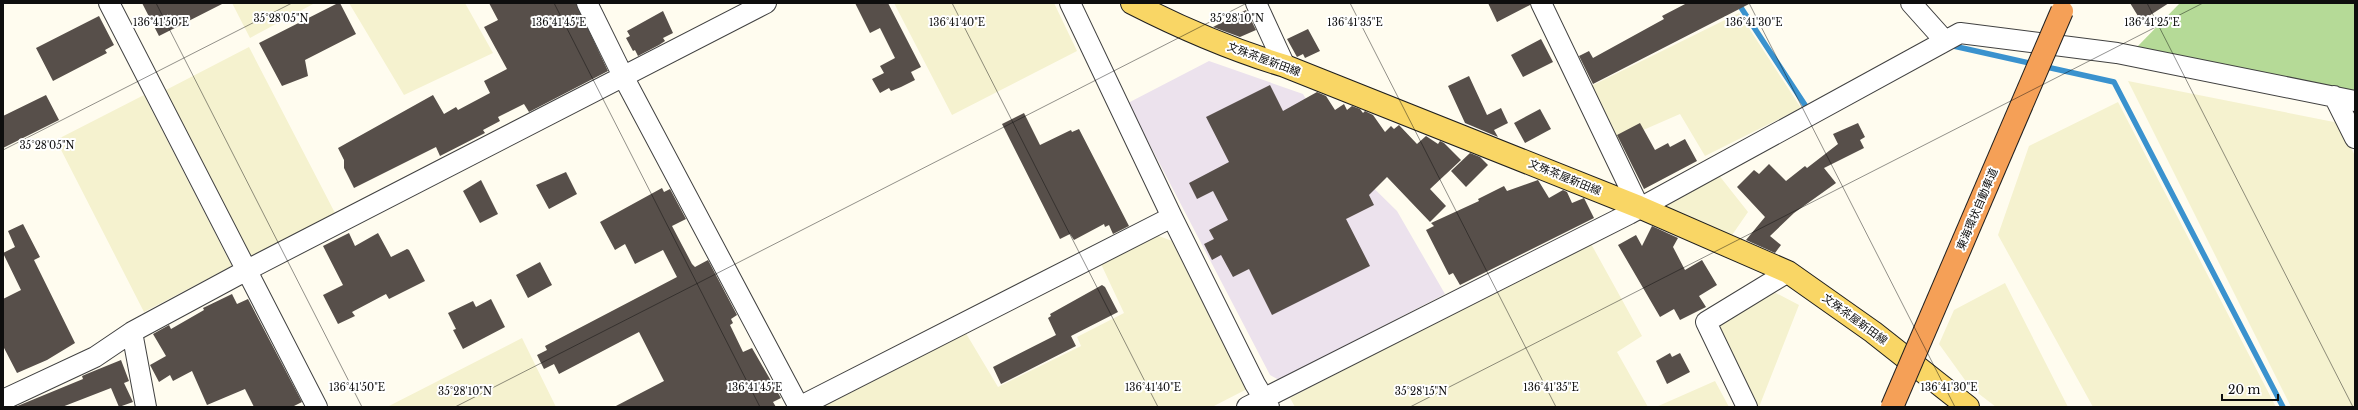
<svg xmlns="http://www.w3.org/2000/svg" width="2358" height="410" font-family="'Libre Baskerville','Noto Sans JP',serif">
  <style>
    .industrial { fill: #ece2ed }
    .farmland { fill: #f5f2cf }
    .forest { fill: #b5da97 }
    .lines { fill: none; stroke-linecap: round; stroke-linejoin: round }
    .stream { stroke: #3a92ce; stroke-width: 5.5 }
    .building { fill: #574f4a }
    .minor-casing { stroke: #414141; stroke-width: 22 }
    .major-casing { stroke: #1f1f1f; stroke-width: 24 }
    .minor { stroke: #fff; stroke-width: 20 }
    .major { stroke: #f9d665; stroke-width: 22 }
    .highway-bridge-casing { stroke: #1f1f1f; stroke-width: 24; stroke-linecap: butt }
    .highway-bridge { stroke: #f5a057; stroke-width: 22 }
    .ticks { fill: none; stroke: #0e0e0e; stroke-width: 1; stroke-opacity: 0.45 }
    .labels { text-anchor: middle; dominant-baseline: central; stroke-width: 4; stroke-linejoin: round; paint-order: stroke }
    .street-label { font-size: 11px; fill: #0e0e0e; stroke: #fff }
    .ticks-label { font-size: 10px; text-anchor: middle; fill: #0e0e0e; stroke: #fff; stroke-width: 4; stroke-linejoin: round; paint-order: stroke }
  </style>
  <rect width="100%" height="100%" fill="#fffcef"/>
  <path class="industrial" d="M 1209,61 L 1303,94 L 1339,154 L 1397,211 L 1445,294 L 1279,380 L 1270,375 L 1128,103 Z"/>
  <path class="farmland" d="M 232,3 L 315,3 L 250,38 Z
    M 349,3 L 465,3 L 493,53 L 404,95 Z
    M 894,3 L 1054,3 L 1077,51 L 952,115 Z
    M 1739,13 L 1801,108 L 1705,156 L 1680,114 L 1618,141 L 1589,87 Z
    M 249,47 L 335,213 L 250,257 L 164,91 Z
    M 2128,81 L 2339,123 L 2355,156 L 2355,407 L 2291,407 Z
    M 144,95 L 232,266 L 144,312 L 56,140 Z
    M 2118,102 L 2276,407 L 2093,407 L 1998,235 L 2029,146 Z
    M 1714,169 L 1748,212 L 1730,238 L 1668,210 L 1662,197 Z
    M 1156,235 L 1175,242 L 1247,389 L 1212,407 L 816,407 L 964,330 L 998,387 L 1081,346 L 1077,337 L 1124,313 L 1101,264 Z
    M 1590,242 L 1642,336 L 1617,352 L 1648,407 L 1295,407 L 1290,398 Z
    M 2005,283 L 2068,407 L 1996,407 L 1970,387 L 1939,344 L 1954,310 Z
    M 1772,291 L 1799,305 L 1759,407 L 1755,407 L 1716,324 Z
    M 522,338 L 556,407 L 387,407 Z
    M 1715,381 L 1729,407 L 1656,407 Z"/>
  <path class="forest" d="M 2180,3 L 2355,3 L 2355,92 L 2137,47 Z"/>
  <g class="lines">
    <path class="stream" d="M 1738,3 L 1807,108 L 1811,106
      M 1949,45 L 2034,64
      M 2042,66 L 2114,82 L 2283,407"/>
  </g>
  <path class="building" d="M 142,3 L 224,3 L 159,36 Z
    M 338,3 L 340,3 L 356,34 L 305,60 L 308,76 L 282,86 L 259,43 Z
    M 489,3 L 576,3 L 608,71 L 529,112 L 524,104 L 498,117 L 500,121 L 483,130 L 485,133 L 440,156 L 436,147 L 354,188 L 344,168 L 344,160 L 338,148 L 433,95 L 444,114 L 456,107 L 458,110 L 490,93 L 484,81 L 507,69 L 484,27 L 498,20 Z
    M 855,3 L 888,3 L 921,67 L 911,72 L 915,80 L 901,87 L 891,91 L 889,88 L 880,93 L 872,79 L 884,73 L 880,66 L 895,58 L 880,28 L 870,33 Z
    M 1488,3 L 1530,3 L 1530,5 L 1497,22 Z
    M 1687,3 L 1751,3 L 1593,84 L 1579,56 L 1589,51 L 1593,58 L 1664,19 L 1662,16 Z
    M 2130,3 L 2169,3 L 2141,21 Z
    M 1246,10 L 1256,30 L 1240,37 L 1213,27 Z
    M 663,11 L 673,33 L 663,38 L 665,41 L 659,45 L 638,56 L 635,50 L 633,51 L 626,38 L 630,36 L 627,31 Z
    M 99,16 L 114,45 L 105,50 L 107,53 L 53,81 L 36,48 Z
    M 1308,29 L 1320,51 L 1305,58 L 1303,54 L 1297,57 L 1287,39 Z
    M 1541,39 L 1553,62 L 1523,77 L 1511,55 Z
    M 1469,76 L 1487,115 L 1501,108 L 1508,123 L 1494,130 L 1498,137 L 1465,123 L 1448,86 Z
    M 1270,85 L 1283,111 L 1317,92 L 1326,96 L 1335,110 L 1344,104 L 1347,110 L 1352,106 L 1360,109 L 1363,113 L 1365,111 L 1373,115 L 1385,132 L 1391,126 L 1394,129 L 1399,125 L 1417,144 L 1426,136 L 1438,144 L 1440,141 L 1444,143 L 1461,160 L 1430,189 L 1446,206 L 1430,222 L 1387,177 L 1369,195 L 1374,205 L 1346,219 L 1370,266 L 1272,315 L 1249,269 L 1233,277 L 1221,255 L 1212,260 L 1204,244 L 1214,239 L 1209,230 L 1228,220 L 1213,191 L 1197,199 L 1189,183 L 1229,162 L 1206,117 Z
    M 46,95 L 59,120 L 3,148 L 3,116 Z
    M 1540,109 L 1551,129 L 1525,143 L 1514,123 Z
    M 1024,113 L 1040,145 L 1071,130 L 1072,132 L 1079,129 L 1129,226 L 1113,234 L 1109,225 L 1105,227 L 1104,224 L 1074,240 L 1070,234 L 1060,239 L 1002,124 Z
    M 1640,123 L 1655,150 L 1668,143 L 1670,147 L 1685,139 L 1697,161 L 1644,189 L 1617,135 Z
    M 1858,123 L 1865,137 L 1860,140 L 1864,148 L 1824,168 L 1836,183 L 1794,213 L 1770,236 L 1781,245 L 1775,253 L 1746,240 L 1765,217 L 1737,187 L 1754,170 L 1759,174 L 1769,164 L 1786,181 L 1805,166 L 1807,168 L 1838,144 L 1833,134 Z
    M 1470,153 L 1480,157 L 1488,165 L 1466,187 L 1451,171 Z
    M 566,172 L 577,194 L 549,209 L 536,185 Z
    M 481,180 L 498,214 L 480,223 L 463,191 Z
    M 1538,180 L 1549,198 L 1563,190 L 1567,192 L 1572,203 L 1584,198 L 1594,218 L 1460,285 L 1453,273 L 1449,275 L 1426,230 L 1434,226 L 1431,223 L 1479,201 L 1478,199 L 1504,186 L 1507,191 Z
    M 662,188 L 664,192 L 670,189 L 686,219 L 672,226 L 692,264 L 695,267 L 708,260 L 737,315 L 731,319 L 733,323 L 730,325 L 743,352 L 752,348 L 781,398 L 773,402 L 776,407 L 614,407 L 664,381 L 639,332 L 559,374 L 554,364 L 544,369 L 537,355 L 547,350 L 545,346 L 677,277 L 663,250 L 635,264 L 625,244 L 615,250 L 600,222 Z
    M 23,224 L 40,257 L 34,260 L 75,343 L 47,360 L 17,373 L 3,346 L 3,299 L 21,290 L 3,253 L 15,247 L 8,231 Z
    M 1652,226 L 1678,238 L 1673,247 L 1685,270 L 1702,260 L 1717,285 L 1699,296 L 1706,307 L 1680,320 L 1674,309 L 1660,317 L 1618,245 L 1636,235 L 1642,246 Z
    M 349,233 L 355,246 L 378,233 L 391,257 L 407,249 L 409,250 L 425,281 L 389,299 L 386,294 L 352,312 L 355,316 L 338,324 L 323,295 L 343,285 L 323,246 Z
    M 540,262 L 552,285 L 528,298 L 516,275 Z
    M 1102,285 L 1105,287 L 1118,312 L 1071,336 L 1076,346 L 1001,384 L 993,367 L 1056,335 L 1048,318 L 1051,316 L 1050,314 Z
    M 232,294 L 237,304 L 248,299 L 302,402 L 292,407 L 254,407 L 245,389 L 207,405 L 192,371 L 173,381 L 170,375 L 159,382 L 150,365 L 166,356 L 153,334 L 169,325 L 171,329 L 204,310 L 203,308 Z
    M 491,299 L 505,327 L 463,349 L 453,330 L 456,329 L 448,313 L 473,301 L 476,307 Z
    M 1670,353 L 1672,357 L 1680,353 L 1690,372 L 1667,384 L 1656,361 Z
    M 121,360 L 129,381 L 124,383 L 133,402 L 119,407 L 111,388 L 62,407 L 15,407 L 83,379 L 82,376 L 89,373 Z"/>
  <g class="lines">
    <defs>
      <path id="minor" d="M 109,3 L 317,407
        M 587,3 L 624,78 L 799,407
        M 1070,3 L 1172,217 L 1255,384 L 1269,407
        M 1256,3 L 1285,66
        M 1541,3 L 1639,207
        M 1911,3 L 1945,41
        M 2334,96 L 2355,138
        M 132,332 L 146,407
        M 3,400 L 95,357 L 132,332 L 247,270 L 766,3
        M 799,407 L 1172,217
        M 1247,407 L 1629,214 L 1960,33 L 2117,53 L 2355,101
        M 1747,407 L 1706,322 L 1788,272"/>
      <path id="major" d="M 1132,3 C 1181,28 1232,50 1285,66 L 1639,207 L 1788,272 L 1873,332 L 1968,407"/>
    </defs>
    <use href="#minor" class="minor-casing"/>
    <use href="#major" class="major-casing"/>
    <use href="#minor" class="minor"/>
    <use href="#major" class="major"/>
    <defs>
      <path id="highway-bridge" d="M 1892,407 L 2062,11"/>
    </defs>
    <use href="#highway-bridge" class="highway-bridge-casing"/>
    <use href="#highway-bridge" class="highway-bridge"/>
  </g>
  <path class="ticks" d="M 156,3 L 362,407M 554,3 L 760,407M 952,3 L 1158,407M 1350,3 L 1556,407M 1749,3 L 1955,407M 2147,3 L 2353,407M 3,150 L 292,3M 455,407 L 1247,3M 1410,407 L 2203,3"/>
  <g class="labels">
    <g class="street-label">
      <text transform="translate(1264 59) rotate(20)">文殊茶屋新田線</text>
      <text transform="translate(1565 177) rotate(22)">文殊茶屋新田線</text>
      <text transform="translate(1977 209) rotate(-67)">東海環状自動車道</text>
      <text transform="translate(1855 319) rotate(36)">文殊茶屋新田線</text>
    </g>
  </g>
  <g class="ticks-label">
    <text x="281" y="22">35°28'05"N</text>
    <text x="1237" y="22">35°28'10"N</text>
    <text x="161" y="26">136°41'50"E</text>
    <text x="559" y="26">136°41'45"E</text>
    <text x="957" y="26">136°41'40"E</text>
    <text x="1355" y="26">136°41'35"E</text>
    <text x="1754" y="26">136°41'30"E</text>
    <text x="2152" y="26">136°41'25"E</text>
    <text x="47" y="149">35°28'05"N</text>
    <text x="357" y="391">136°41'50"E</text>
    <text x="755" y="391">136°41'45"E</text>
    <text x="1153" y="391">136°41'40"E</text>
    <text x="1551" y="391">136°41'35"E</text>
    <text x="1949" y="391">136°41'30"E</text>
    <text x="465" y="395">35°28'10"N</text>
    <text x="1421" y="395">35°28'15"N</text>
  </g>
  <rect width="2358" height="410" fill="none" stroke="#0e0e0e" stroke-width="8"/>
  <path d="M2222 394v6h56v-6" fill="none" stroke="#0e0e0e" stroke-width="2"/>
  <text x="2228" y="394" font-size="12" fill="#0e0e0e" stroke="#ffffff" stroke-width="3" paint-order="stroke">20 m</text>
</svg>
